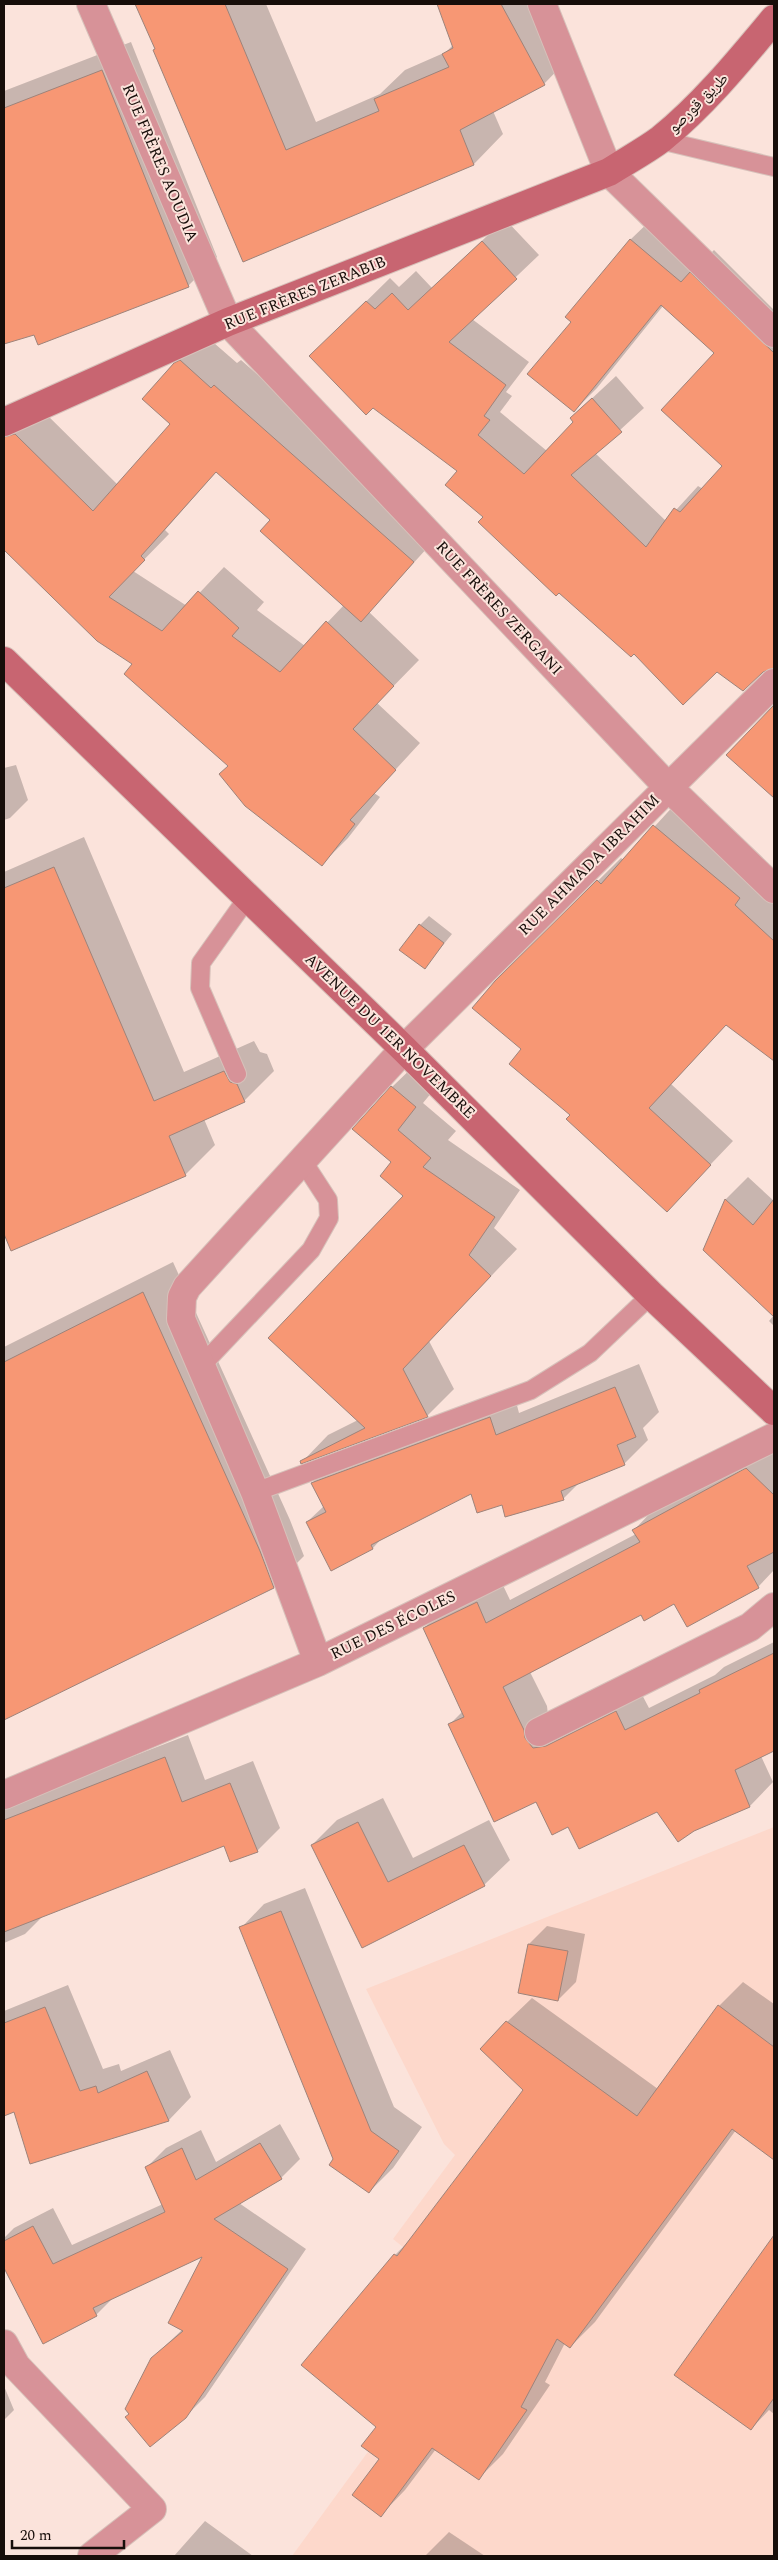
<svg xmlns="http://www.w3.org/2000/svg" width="778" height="2560" font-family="Spectral,'Noto Naskh Arabic',serif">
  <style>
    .built { fill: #fdd8cb }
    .shadow { fill: #0003; fill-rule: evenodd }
    .building { fill: #f79774; stroke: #9e837a }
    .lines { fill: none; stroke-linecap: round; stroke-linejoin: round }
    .service-casing { stroke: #d7c1ba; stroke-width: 20 }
    .minor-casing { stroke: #d7c1ba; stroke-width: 30 }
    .secondary-casing { stroke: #d7c1ba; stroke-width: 30 }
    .service { stroke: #d79298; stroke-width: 18 }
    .minor { stroke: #d79298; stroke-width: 28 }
    .secondary { stroke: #c86571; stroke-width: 28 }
    .labels { text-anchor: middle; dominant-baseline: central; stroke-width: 4; stroke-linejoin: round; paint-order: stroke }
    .street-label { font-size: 16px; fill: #170e0a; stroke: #fbe3db }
  </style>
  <rect width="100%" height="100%" fill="#fbe3db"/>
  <path class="built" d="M 774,1827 L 774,2556 L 292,2556 L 475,2305 L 393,2239 L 455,2155 L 444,2144 L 366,1989 Z"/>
  <path class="shadow" d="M 137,4 L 266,4 L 316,122 L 380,94 L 405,70 L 446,52 L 453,45 L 438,4 L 546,4 L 573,54 L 544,84 L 493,111 L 503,134 L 474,164 L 243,261 Z
    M 131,42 L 217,257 L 188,286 L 4,343 L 4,91 Z
    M 654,217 L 705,259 L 714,250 L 774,310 L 774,627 L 753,657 L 717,671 L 634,653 L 484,517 L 459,471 L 334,333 L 390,278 L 399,287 L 416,271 L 432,288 L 505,219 L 539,255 L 472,319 L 529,362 L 506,392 L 512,396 L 500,412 L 547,451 L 575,422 L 571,418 L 616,376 L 644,408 L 595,453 L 666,521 L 698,486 L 703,489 L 724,466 L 715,353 L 663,306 L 597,388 L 574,411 L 573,322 L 630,240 Z
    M 206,336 L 237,363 L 241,360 L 439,535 L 369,612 L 419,660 L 377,703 L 420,743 L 374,793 L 380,797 L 348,838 L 322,864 L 134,664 L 98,640 L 4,549 L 4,436 L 28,412 L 41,409 L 118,485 L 172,424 L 175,364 L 201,338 ZM 217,471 L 272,520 L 344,605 L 305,646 L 257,610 L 264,602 L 224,567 L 187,606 L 133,571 L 169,534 L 165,530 Z
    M 774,707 L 774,796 L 727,755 Z
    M 16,765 L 28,800 L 10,818 L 4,820 L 4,768 Z
    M 677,802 L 774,896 L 774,1060 L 727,1024 L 671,1084 L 733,1141 L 667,1210 L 572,1115 L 523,1049 L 496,982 L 621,858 L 624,860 Z
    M 84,837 L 184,1072 L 254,1041 L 260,1052 L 267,1054 L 274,1071 L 244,1101 L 204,1119 L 215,1145 L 185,1175 L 11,1250 L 4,1231 L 4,872 Z
    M 429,916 L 452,934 L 424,968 L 420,925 Z
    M 419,1061 L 442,1080 L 423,1103 L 456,1131 L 448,1140 L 520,1190 L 494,1228 L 517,1249 L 429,1341 L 454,1389 L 427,1416 L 302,1462 L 328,1435 L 358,1420 L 405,1195 L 393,1162 L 392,1087 Z
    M 748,1177 L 774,1201 L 774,1326 L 769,1321 L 774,1315 L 704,1249 L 726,1199 Z
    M 173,1262 L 290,1520 L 304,1556 L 273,1587 L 4,1718 L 4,1347 Z
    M 639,1364 L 659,1412 L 643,1428 L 648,1440 L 624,1464 L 580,1482 L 563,1499 L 503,1504 L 472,1492 L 383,1537 L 373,1548 L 331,1569 L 307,1522 L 324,1506 L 312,1483 L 336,1459 L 514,1394 L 519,1413 Z
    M 774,1450 L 774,1570 L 758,1587 L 675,1603 L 641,1614 L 530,1672 L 547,1706 L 548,1715 L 639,1689 L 649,1708 L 715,1675 L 724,1667 L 774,1642 L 774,1749 L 761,1756 L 773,1782 L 750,1806 L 694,1829 L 657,1810 L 569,1825 L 449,1725 L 463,1711 L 424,1628 L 448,1605 L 500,1579 L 510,1600 L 636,1534 L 634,1530 L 657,1506 Z
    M 188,1735 L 205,1780 L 253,1761 L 280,1828 L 257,1851 L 224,1845 L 44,1915 L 25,1934 L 4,1943 L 4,1806 Z
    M 383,1798 L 413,1858 L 489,1820 L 510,1860 L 484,1885 L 363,1946 L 312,1845 L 337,1820 Z
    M 305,1888 L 394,2107 L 422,2127 L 393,2168 L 369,2192 L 334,2159 L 241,1928 L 264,1904 Z
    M 547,1926 L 585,1934 L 576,1982 L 558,2000 L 529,1944 Z
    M 743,1982 L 774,2004 L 774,2159 L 736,2130 L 595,2322 L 570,2347 L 565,2343 L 545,2382 L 550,2385 L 503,2454 L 479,2478 L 436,2449 L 405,2490 L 381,2515 L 378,2427 L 303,2364 L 395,2255 L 416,2234 L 525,2090 L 507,2022 L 532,1998 L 658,2089 L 719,2006 Z
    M 68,1985 L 103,2069 L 119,2064 L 121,2071 L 170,2050 L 191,2097 L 169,2120 L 31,2163 L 15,2111 L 4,2115 L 4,2011 Z
    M 280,2124 L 300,2159 L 281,2178 L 239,2203 L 306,2249 L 205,2397 L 185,2417 L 130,2414 L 152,2358 L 183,2329 L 205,2254 L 115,2296 L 96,2315 L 44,2342 L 4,2265 L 4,2238 L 14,2228 L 53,2208 L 72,2245 L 163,2204 L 146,2168 L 166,2148 L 201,2130 L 216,2162 Z
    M 774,2237 L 774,2414 L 769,2410 L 751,2429 L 675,2374 Z
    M 4,2386 L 14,2410 L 4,2420 Z
    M 205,2521 L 253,2556 L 174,2556 Z
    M 449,2532 L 485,2556 L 425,2556 Z"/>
  <path class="building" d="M 135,4 L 225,4 L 286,150 L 379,111 L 374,99 L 449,67 L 442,54 L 453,48 L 437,4 L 501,4 L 545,85 L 460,130 L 474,165 L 243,262 L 153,50 L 155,49 Z
    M 102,70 L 189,287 L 38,345 L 34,335 L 4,344 L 4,108 Z
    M 630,239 L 681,282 L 690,272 L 774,353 L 774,668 L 763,672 L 743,691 L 717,672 L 683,705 L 634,654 L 631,657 L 559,593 L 556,596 L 478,522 L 483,517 L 445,485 L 457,471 L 373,408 L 366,415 L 309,356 L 366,301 L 375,309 L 392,293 L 408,310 L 482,241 L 517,279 L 449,342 L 506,385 L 484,416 L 490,420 L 478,435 L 524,474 L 573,422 L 570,418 L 592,398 L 622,432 L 571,475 L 646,547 L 674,508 L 680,512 L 722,466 L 661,410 L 714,353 L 661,305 L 574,412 L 527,374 L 571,322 L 565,317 Z
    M 180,360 L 211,388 L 214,385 L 414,562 L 361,622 L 260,531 L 270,520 L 216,472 L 141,556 L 145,560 L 109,597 L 162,631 L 198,591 L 239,628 L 232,636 L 280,672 L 326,621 L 394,686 L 353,729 L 396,770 L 350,820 L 355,824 L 322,866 L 245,806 L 219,774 L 228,766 L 124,674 L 132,664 L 97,641 L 4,550 L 4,437 L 15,434 L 93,511 L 170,424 L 142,399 L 174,363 Z
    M 774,705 L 774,798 L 726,755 Z
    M 653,825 L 740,898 L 735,905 L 774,941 L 774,1061 L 726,1025 L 649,1108 L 711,1165 L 667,1212 L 566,1119 L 570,1115 L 509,1064 L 521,1049 L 472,1008 L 495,981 L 597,880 L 601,884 Z
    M 54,867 L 154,1101 L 224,1071 L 230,1082 L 237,1084 L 245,1102 L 169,1136 L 186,1176 L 11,1251 L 4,1234 L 4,888 Z
    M 419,924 L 444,943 L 425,969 L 399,950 Z
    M 391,1086 L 416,1107 L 398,1130 L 431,1158 L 423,1167 L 495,1217 L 469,1255 L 491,1276 L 403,1369 L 428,1417 L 301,1464 L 300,1461 L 365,1428 L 268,1338 L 403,1196 L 380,1176 L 391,1162 L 352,1129 Z
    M 725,1199 L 753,1225 L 774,1199 L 774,1317 L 703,1250 Z
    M 143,1292 L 260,1551 L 274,1588 L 4,1720 L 4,1362 Z
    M 615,1387 L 636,1437 L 617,1445 L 625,1465 L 561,1491 L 564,1500 L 505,1517 L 502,1505 L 477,1513 L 471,1494 L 371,1545 L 373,1549 L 331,1571 L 306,1522 L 326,1512 L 311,1483 L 490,1417 L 496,1435 Z
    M 746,1468 L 774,1495 L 774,1552 L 747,1566 L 759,1588 L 687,1627 L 674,1604 L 644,1621 L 641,1615 L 503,1687 L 524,1730 L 525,1738 L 533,1748 L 546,1746 L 616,1711 L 625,1730 L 700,1693 L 699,1690 L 774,1653 L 774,1751 L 735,1770 L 750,1807 L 694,1831 L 678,1842 L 657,1812 L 579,1849 L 568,1827 L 552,1835 L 536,1802 L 494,1822 L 448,1724 L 464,1717 L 423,1628 L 477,1602 L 486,1623 L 640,1542 L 632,1530 Z
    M 165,1757 L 182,1802 L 230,1783 L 258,1852 L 230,1862 L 224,1846 L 4,1932 L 4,1820 Z
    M 358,1822 L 388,1882 L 464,1845 L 485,1886 L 362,1948 L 311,1845 Z
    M 281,1911 L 371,2131 L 399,2151 L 369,2193 L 329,2165 L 333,2159 L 239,1927 Z
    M 528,1944 L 568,1951 L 558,2001 L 518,1993 Z
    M 718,2005 L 774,2047 L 774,2160 L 732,2129 L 570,2348 L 557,2339 L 521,2407 L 527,2410 L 479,2480 L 432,2448 L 381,2517 L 352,2495 L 379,2459 L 361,2446 L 376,2427 L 301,2365 L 394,2254 L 397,2256 L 523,2090 L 480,2049 L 506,2021 L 637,2116 Z
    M 45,2007 L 80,2091 L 96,2086 L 98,2093 L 147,2071 L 169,2121 L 30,2164 L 14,2112 L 4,2116 L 4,2023 Z
    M 260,2143 L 282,2179 L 214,2219 L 288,2269 L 186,2418 L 150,2447 L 125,2417 L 129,2414 L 125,2409 L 151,2358 L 183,2331 L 168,2323 L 202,2257 L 93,2308 L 97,2316 L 43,2344 L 4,2268 L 4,2241 L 33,2226 L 53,2264 L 165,2212 L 145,2167 L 182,2148 L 196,2180 Z
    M 774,2235 L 774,2398 L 751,2430 L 674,2375 Z"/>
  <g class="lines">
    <defs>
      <path id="service" d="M 660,140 L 774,167
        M 237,1074 L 200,988 L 201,963 L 248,897
        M 201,1366 L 311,1250 L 329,1218 L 328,1200 L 302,1160
        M 255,1492 L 531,1390 L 590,1353 L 651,1295"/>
      <path id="minor" d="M 91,4 L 228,322 L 668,787 L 774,889
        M 542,4 L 609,172 L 774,333
        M 318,1662 L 255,1492 L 181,1319 L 182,1297 L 187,1287 L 404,1049 L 774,683
        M 539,1732 L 750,1627 L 774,1607
        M 4,1795 L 318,1662 L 774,1437
        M 4,2344 L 16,2366 L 152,2509 L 92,2556"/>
      <path id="secondary" d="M 4,422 L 228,322 L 609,172 C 626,161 645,151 661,139 C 703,105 739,61 774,19
        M 4,661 L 404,1049 L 651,1295 L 774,1411"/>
    </defs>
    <use href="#service" class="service-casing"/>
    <use href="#minor" class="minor-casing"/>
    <use href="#secondary" class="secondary-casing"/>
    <use href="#service" class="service"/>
    <use href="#minor" class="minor"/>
    <use href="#secondary" class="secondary"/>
  </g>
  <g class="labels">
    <g class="street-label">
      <text transform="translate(698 103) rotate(-45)">طريق قورصو</text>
      <text transform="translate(160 163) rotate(67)">RUE FRÈRES AOUDIA</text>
      <text transform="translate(305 293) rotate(-22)">RUE FRÈRES ZERABIB</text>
      <text transform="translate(499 608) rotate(47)">RUE FRÈRES ZERGANI</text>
      <text transform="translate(589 865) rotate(-45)">RUE AHMADA IBRAHIM</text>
      <text transform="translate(390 1036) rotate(44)">AVENUE DU 1ER NOVEMBRE</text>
      <text transform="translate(393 1625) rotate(-26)">RUE DES ÉCOLES</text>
    </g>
  </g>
  <rect width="778" height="2560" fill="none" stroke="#170e0a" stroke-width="10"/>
  <path d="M12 2540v8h112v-8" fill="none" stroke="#170e0a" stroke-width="2.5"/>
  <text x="20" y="2540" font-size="15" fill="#170e0a" stroke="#fbe3db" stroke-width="4" paint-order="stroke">20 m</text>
</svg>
